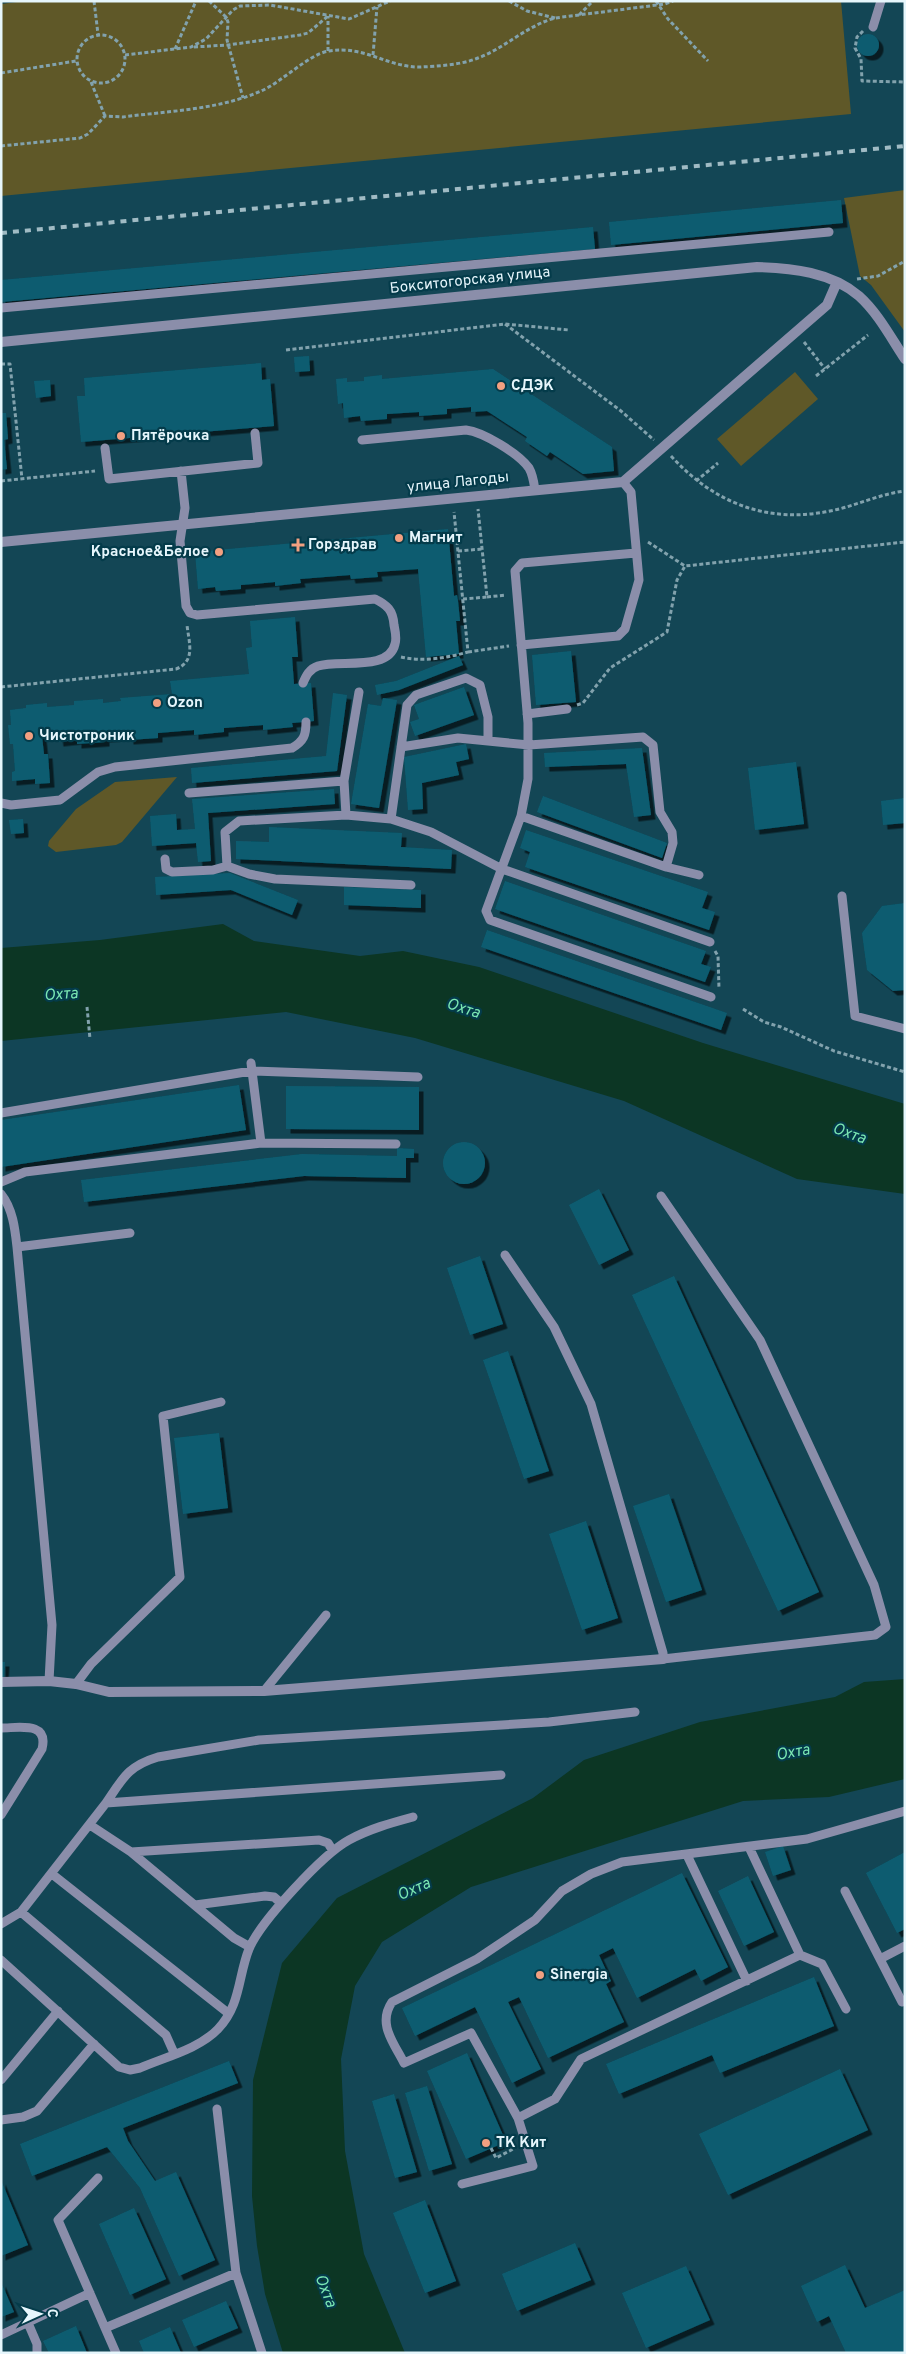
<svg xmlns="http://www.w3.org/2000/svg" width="906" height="2354" font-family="Overpass,sans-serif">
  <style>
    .green { fill: #5f5828 }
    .water { fill: #0c3624 }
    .building { fill: #0b5c70; filter: url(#shadow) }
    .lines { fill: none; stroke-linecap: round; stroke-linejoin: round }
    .path { stroke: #82a2ad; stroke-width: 3; stroke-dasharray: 4 2.5; stroke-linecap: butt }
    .lane { stroke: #8b8eaa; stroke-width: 9 }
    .street { stroke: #8b8eaa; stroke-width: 10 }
    .rail { stroke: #a0bbc4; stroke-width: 4; stroke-dasharray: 6 6; stroke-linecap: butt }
    .poi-dot { fill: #f2a081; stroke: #043b4a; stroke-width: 2 }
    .labels { text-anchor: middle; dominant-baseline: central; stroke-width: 4.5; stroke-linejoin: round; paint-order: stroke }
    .street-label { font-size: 15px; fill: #e6f6fc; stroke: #043b4a }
    .poi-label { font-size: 15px; font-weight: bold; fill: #e6f6fc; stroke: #043b4a; text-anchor: start }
    .water-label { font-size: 16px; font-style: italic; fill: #7be7b3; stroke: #043b4a }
  </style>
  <defs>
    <filter id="shadow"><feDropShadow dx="4.5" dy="4.5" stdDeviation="0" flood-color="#0009"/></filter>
  </defs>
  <rect width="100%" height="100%" fill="#134655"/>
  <path class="green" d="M 25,1 L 841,1 L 851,114 L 1,196 L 1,4 Z
    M 905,190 L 905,332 L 871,285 L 860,276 L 844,198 Z
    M 795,372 L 818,399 L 741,466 L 717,439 Z
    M 177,777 L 122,842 L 116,845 L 56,852 L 48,846 L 49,841 L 76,809 L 115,782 Z"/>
  <path class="water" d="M 223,924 L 254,941 L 360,956 L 403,951 L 479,967 L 703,1043 L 905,1104 L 905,1194 L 797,1179 L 624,1101 L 415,1038 L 286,1012 L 1,1041 L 1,948 L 100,940 Z
    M 905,1679 L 905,1779 L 829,1797 L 743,1801 L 471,1887 L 382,1942 L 355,1986 L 341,2059 L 345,2151 L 364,2254 L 405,2353 L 283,2353 L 265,2294 L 257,2246 L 252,2196 L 253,2080 L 282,1963 L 337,1898 L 533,1798 L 584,1760 L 700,1722 L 835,1697 L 864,1682 Z"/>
  <path class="building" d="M857 45a11 11 0 1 1 22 0a11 11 0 1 1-22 0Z
    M 841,200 L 843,223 L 611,245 L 609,222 Z
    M 593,227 L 595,249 L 1,302 L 1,280 Z
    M 309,356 L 310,371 L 295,372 L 294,357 Z
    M 261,363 L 262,380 L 270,379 L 274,426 L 81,442 L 77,396 L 85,396 L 84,378 Z
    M 493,369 L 612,447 L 614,471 L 583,474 L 550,452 L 547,456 L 525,441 L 527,437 L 487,411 L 471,412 L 471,407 L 447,409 L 447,414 L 419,416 L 419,412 L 387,414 L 387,419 L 361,421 L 360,416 L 344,418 L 343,403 L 338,404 L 336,379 L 347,378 L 347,382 L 364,381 L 364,377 L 382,375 L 382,379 Z
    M 50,380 L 51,396 L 36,398 L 34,381 Z
    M 1,413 L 6,413 L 8,439 L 4,440 L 7,469 L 1,470 Z
    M 448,529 L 454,596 L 457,595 L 458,601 L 460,621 L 456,621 L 459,654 L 426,657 L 418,569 L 377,572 L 378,577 L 351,579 L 350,575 L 300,579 L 301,583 L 275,586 L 275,582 L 241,585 L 241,589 L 216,591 L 215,587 L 198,589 L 195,552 Z
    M 295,617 L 298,657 L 292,657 L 294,684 L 311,683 L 314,721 L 292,723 L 293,727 L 263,730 L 263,725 L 224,728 L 224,732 L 194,735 L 194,730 L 158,733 L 158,738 L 129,740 L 129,736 L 105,738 L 105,742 L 77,744 L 77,740 L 59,742 L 58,734 L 42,736 L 44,754 L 48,754 L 50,783 L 35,784 L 35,779 L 12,781 L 12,772 L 15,771 L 13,744 L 10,744 L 8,725 L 11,725 L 10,710 L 26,708 L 26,705 L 47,703 L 47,707 L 74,705 L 74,701 L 103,699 L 103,703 L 121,701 L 120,698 L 172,694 L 170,681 L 249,674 L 246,648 L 252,647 L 250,621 Z
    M 571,651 L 576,702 L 536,705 L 532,655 Z
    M 459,656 L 463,665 L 399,690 L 377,695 L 375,685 L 396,681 Z
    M 464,687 L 474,715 L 415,736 L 410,722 L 419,719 L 414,705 Z
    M 333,693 L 347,695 L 337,771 L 192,783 L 191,768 L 326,756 Z
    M 383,698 L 397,700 L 379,808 L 351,804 L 368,704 L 381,706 Z
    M 466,744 L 469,759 L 456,762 L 459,775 L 422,783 L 423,809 L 408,810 L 404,757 Z
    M 642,748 L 651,815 L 634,817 L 626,764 L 545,767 L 544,753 Z
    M 796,762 L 804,824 L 755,830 L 748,768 Z
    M 334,789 L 335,804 L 208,813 L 211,861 L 198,862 L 196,843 L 152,846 L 150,816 L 176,814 L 177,830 L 195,829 L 192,799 Z
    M 543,796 L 667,843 L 662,858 L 537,812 Z
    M 905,798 L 905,823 L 883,825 L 881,801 Z
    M 23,819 L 24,833 L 11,834 L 9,820 Z
    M 269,827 L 402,833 L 401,847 L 452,850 L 451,869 L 236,859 L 236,841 L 269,842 Z
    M 526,830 L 708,892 L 702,908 L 715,912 L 709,930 L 525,867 L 530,852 L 520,848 Z
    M 230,873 L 298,900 L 292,915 L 231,890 L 156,895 L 155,877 Z
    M 505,881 L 706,951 L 701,964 L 711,967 L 705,982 L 495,909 Z
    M 344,887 L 421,890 L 421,908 L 344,905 Z
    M 905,903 L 905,990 L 893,991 L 867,970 L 862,933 L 882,906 Z
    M 487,930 L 727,1013 L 721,1030 L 481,947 Z
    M 239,1085 L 246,1130 L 1,1167 L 1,1120 Z
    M 286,1086 L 419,1087 L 419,1130 L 286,1129 Z
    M443 1163a21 21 0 1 1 42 0a21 21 0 1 1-42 0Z
    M 397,1148 L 414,1149 L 414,1158 L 406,1158 L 406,1178 L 304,1176 L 84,1202 L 81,1180 L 302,1154 L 397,1156 Z
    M 599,1189 L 629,1250 L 599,1265 L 569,1205 Z
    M 480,1256 L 503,1324 L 470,1335 L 447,1268 Z
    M 674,1276 L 819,1592 L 778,1611 L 632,1295 Z
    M 508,1351 L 549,1471 L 524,1479 L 483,1360 Z
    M 219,1433 L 228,1508 L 183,1514 L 174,1438 Z
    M 669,1494 L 702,1590 L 666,1602 L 633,1506 Z
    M 586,1521 L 618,1618 L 582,1630 L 549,1534 Z
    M 1,1662 L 5,1662 L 4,1677 L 1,1677 Z
    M 783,1846 L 791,1870 L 773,1876 L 765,1852 Z
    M 905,1852 L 905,1929 L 897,1933 L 866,1873 Z
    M 682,1873 L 728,1967 L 701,1981 L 695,1969 L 637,1998 L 613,1948 L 599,1955 L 611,1981 L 606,1984 L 624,2022 L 548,2058 L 519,1997 L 508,2002 L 541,2069 L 512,2083 L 475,2007 L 415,2036 L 402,2008 Z
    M 748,1876 L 774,1932 L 744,1946 L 718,1891 Z
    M 814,1977 L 834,2026 L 720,2073 L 712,2055 L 619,2094 L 606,2064 Z
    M 467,2053 L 506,2142 L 466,2159 L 427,2071 Z
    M 229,2061 L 238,2083 L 123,2128 L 128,2141 L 155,2181 L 176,2172 L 215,2260 L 179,2276 L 140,2188 L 107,2147 L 32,2176 L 20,2144 Z
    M 840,2069 L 868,2130 L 728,2195 L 699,2134 Z
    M 427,2086 L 452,2164 L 429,2171 L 405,2093 Z
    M 394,2094 L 417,2172 L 395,2178 L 372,2101 Z
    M 1,2180 L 28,2245 L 1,2256 Z
    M 425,2200 L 456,2281 L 425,2293 L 393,2213 Z
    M 134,2208 L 166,2279 L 130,2295 L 99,2224 Z
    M 575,2243 L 591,2280 L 517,2311 L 502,2274 Z
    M 845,2265 L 865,2308 L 905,2290 L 905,2353 L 846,2353 L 829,2316 L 817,2322 L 801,2286 Z
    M 686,2266 L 710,2320 L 646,2348 L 622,2293 Z
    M 1,2282 L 14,2312 L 1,2317 Z
    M 226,2301 L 238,2328 L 194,2347 L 182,2320 Z
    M 76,2326 L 87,2353 L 49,2353 L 43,2341 Z
    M 170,2327 L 181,2353 L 144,2353 L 139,2341 Z"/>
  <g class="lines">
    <path class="path" d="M 94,1 L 98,34
      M 209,1 L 226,17 L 228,22 L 227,40 L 243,98
      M 509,1 L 527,11 L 555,18
      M 656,1 L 668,19 L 708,61
      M 579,15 L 593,1
      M 863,31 L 857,37 L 855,48 L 861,59 L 862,81 L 905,82
      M77 59a24 24 0 1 1 48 0a24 24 0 1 1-48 0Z
      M 194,47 L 228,45 L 300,35 L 308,33 L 328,16
      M 175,49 L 196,1
      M 328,51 L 328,16
      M 125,55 L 191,47 L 206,39 L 233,10 L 240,6 L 270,5 L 349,19 L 390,1
      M 373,55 L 377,7
      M 1,73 L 76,61
      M 91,82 L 105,116
      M 1,146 L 80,138 L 88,134 L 105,116 L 123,117 C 168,111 218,110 261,91 C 282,82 309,54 329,51 C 365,45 388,68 421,67 C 439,66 461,65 478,58 C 505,48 526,26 555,18 L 665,4 L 673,1
      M 857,279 L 878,276 L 905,261
      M 505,324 L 621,411 L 654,440
      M 804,342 L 825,369
      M 286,350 L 505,324 L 569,330
      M 1,364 L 10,364 L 22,479
      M 816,376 L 868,335
      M 671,456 C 714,503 767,524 830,511 C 856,506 879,494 905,491
      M 1,481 L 95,471
      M 696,481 L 718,463
      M 648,542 L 685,566 L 905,542
      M 458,551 L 482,549
      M 487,597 L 506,595
      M 463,599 L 487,597 L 478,509
      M 468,652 L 509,646
      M 401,657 C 423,662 447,658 468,652 L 454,512
      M 1,687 L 176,669 C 196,661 189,643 187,625
      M 577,705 L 583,703 L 610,668 L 667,632 L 677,580 L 685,566
      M 715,951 L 718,956 L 719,989
      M 87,1007 L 90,1039
      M 743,1009 L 764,1022 L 781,1027 L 834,1051 L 905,1072
      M 491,2148 L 496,2158 L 515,2148"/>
    <path class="lane" d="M 873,27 L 881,1
      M 1,308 L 829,232
      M 362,440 L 466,430 C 483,432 518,453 529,468 C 533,475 534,483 535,490
      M 105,448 L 109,479 L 258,463 L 255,433
      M 181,471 L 185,508 L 180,541 L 186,606 L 190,613 L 197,615 L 375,599 C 387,605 393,610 394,625 C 395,630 397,638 395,644 C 389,672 338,659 318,666 C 309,669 306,676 303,683
      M 636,553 L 522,563 L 515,571 L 528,723 L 528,779 L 521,816 L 486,911 L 490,920 L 711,997
      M 521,645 L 618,636 L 625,629 L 639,580 L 631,492 L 623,482
      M 527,714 L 567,709
      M 401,747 L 458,738 L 529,745 L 643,737 L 653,745 L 660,812 L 672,832 L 673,843 L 666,867
      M 189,793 L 344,781
      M 1,803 L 11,805 L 60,800 L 98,772 L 115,767 L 292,748 C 304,741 306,735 306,722
      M 346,815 L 344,781 L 359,692
      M 521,816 L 666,867 L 699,875
      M 391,819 L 407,705 L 416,695 L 466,678 L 480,685 L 488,717 L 488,740
      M 165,859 L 166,869 L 172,872 L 213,870 L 227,866 L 249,874 L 275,879 L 411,885
      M 227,866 L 225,832 L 239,821 L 346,815 L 391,819 L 431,832 L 502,869 L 710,942
      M 842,896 L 855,1016 L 905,1029
      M 251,1063 L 261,1143
      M 1,1113 L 251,1071 L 418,1077
      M 1,1182 L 25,1172 L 261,1143 L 396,1144
      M 1,1194 C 13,1209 15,1229 17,1247 L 52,1625 L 49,1681
      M 17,1247 L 130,1233
      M 505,1255 L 554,1327 L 591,1404 L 663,1653 L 663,1659 L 875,1635 L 886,1627 L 874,1585 L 760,1340 L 661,1196
      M 76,1684 L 91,1664 L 180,1577 L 163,1416 L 221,1402
      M 264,1691 L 326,1615
      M 1,1728 C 19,1728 49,1721 42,1749 L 1,1815
      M 106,1803 C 123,1778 128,1766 158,1757 L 259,1740 L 549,1722 L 635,1712
      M 90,1825 L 131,1852 L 234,1938 L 250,1947
      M 131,1852 L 319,1840 L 328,1843 L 333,1851
      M 687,1855 L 747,1981
      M 52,1874 L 228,2013
      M 845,1891 L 902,2002
      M 195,1905 L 265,1896 L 274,1897 L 281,1903
      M 21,1912 L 166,2035 L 174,2053
      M 1,1924 L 21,1912 L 106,1803 L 501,1775
      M 800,1955 L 822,1964 L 846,2009
      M 880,1959 L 905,1946
      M 1,1960 L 119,2067 L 130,2070 L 140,2068 C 165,2057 199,2049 218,2029 C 241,2005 238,1976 249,1949 C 260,1922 323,1854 349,1840 C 369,1829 391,1823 413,1817
      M 1,2080 L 58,2011
      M 217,2109 L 236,2273 L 262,2353
      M 518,2118 L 555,2099 L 581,2059 L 800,1955 L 749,1847
      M 1,2120 L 23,2117 L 37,2111 L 94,2044
      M 98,2178 L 58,2220 L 116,2353
      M 462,2184 L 533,2166 L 518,2118 L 471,2033 L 404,2063 C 394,2043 377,2024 392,2002 L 477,1959 L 535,1920 L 562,1891 L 591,1874 L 622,1862 L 807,1839 L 905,1811
      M 28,2323 L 37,2344 L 37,2353
      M 105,2328 L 236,2273
      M 1,2335 L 90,2293"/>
    <path class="street" d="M 1,342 L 757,267 C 792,268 831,272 859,296 C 878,313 891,338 905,359
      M 1,542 L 623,482 L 827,305 L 837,282
      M 1,1682 L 49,1681 L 76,1684 L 109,1692 L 264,1691 L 663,1659"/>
    <path class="rail" d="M 1,233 L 905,146"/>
  </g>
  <g class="poi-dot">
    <circle cx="501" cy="386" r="5"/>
    <circle cx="121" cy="436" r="5"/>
    <circle cx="399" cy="538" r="5"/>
    <path d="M295.5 537.5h5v5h5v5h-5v5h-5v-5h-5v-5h5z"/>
    <circle cx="219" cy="552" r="5"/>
    <circle cx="157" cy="703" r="5"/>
    <circle cx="29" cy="736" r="5"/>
    <circle cx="540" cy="1975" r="5"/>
    <circle cx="486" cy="2143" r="5"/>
  </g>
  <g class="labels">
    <g class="street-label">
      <text transform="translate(470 281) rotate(-6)">Бокситогорская улица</text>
      <text transform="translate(458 483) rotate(-6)">улица Лагоды</text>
    </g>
    <g class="poi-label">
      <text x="511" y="386">СДЭК</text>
      <text x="131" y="436">Пятёрочка</text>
      <text x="409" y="538">Магнит</text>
      <text x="308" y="545">Горздрав</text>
      <text x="209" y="552" text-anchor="end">Красное&amp;Белое</text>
      <text x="167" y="703">Ozon</text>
      <text x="39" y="736">Чистотроник</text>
      <text x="550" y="1975">Sinergia</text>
      <text x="496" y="2143">ТК Кит</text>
    </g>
    <g class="water-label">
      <text transform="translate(61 995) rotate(-4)">Охта</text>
      <text transform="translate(463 1009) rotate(18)">Охта</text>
      <text transform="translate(849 1134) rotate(20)">Охта</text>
      <text transform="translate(793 1753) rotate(-10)">Охта</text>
      <text transform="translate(414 1890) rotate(-24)">Охта</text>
      <text transform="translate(325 2291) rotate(68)">Охта</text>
    </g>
  </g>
  <rect width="906" height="2354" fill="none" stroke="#e6f6fc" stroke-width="5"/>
  <g transform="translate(40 2314) rotate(87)" stroke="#043b4a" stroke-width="4" paint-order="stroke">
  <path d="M0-4L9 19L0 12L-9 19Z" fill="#e6f6fc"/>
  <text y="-8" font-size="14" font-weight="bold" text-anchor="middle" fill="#e6f6fc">С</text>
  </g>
</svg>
